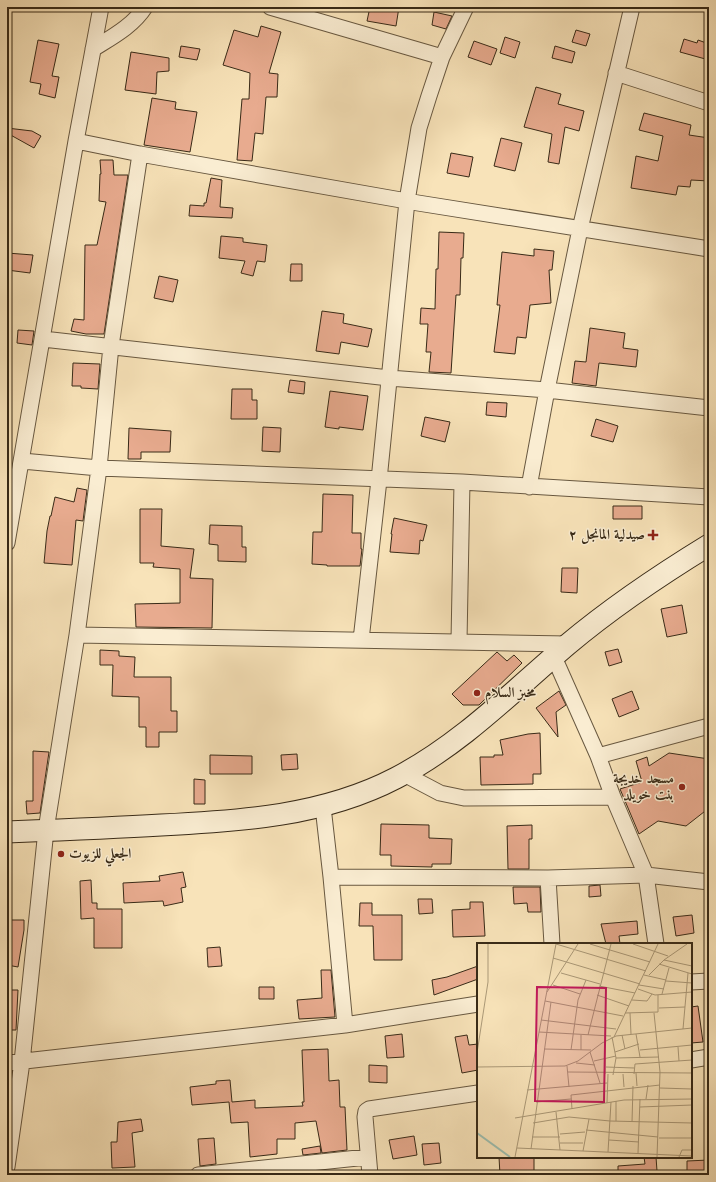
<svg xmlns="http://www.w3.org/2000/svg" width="716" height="1182" viewBox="0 0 716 1182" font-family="'Old Standard TT',Amiri,serif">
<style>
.building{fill:#e8ab8f;stroke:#382a17}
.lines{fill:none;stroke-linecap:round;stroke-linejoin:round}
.street-casing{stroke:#685840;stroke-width:17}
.secondary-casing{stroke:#382a17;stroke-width:23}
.street{stroke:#faedd2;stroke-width:15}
.secondary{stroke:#faedd2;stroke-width:21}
.poi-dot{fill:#8f2418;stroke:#faedd2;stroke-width:1.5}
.labels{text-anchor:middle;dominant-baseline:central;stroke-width:3;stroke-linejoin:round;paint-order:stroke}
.poi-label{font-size:14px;font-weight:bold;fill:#382a17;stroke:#faedd2;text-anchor:end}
.inset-river{fill:none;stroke:#9dbeb0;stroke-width:2}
.inset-road{fill:none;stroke:#ab9978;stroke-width:1}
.view{fill:#c2185b;fill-opacity:0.15;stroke:#c2185b;stroke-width:2}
.inset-edge{fill:none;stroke:#382a17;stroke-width:2}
</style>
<rect width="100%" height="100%" fill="#f8e3b9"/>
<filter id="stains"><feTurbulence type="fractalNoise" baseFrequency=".005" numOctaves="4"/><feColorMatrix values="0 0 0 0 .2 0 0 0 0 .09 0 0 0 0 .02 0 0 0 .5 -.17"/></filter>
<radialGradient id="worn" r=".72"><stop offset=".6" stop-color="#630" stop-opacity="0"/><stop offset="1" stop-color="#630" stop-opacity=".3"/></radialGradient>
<path class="building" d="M370,7H399L396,26L367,21Z
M434,12L452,16L446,29L432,25Z
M261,26L281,32L269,73L278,74L277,97H266L263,134L255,133L252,161L237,160L242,99H249L250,73L223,65L234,30L258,37Z
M576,30L590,34L586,46L572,42Z
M505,37L520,42L515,58L500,53Z
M684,39L697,43L698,40L709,44V60L680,52Z
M38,40L59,44L52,76L59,77L55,98L39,94L41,84L30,82Z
M474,41L497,49L491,65L468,57Z
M181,46L200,49L197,60L179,57Z
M555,46L575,52L572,63L552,58Z
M131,52L169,58V71L157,72L156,94L125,90Z
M536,87L561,94L558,104L584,111L579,131L565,127L559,164L548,162L552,134L524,127Z
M152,98L176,102L175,109L197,112L190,152L144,145Z
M644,113L691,125L689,135L709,138V181L691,180L690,187L678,186L676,195L631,188L636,156L658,161L663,136L639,130Z
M7,128L32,131L41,136L34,148L7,133Z
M501,138L522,143L515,171L494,166Z
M451,153L473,157L469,177L447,173Z
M100,160H113L114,175H128L104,334H86L71,331L74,319L84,320L85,245H97L106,202L99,201L100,174H101Z
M211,178L222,180L220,207L233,208L232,218L189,216L190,205L204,206V203H206Z
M439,232L464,233L463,258H461L460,295H456L451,373L429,372L431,352H426L428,324H420L421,308L435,309L436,269H438Z
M221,236L243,238V242L267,245L265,262L257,261L253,276L241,273L245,261L219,258Z
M534,249L554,251L552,270H549L551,303L530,305L526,338L517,337L515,354L494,352L500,305H497L502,252L534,256Z
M7,253L33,255L30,273L7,270Z
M291,264H302V281H290Z
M159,276L178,280L173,302L154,298Z
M322,311L344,314L343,323L372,329L368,347L341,342L339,354L316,351Z
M590,328L625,333L623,348L638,350L636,367L599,363L596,386L572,383L575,361L586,362Z
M18,330L34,331L32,345L17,343Z
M73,363L100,364L98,389L81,388V386H72Z
M290,380L305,382L304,394L288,392Z
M232,389H252V400H257V419H231Z
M330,391L368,396L363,430L339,427V429L325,427Z
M487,402L507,403L506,417L486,415Z
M425,417L450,422L445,442L421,436Z
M596,419L618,426L613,442L591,436Z
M263,427L281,428L280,452L262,451Z
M129,428L171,431L170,452H141V459H128Z
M77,488L87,490L83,521L76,520L72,565L44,563L47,531L50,516H51L55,497L74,502Z
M323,494L353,495L352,533H361V549H362L360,566H327V565L312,564L313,532H322Z
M613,506H642V519H613Z
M140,509H162L161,546L194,549L190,578L213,579L212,628L136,627L135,604L180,603V569L153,567L154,563H140Z
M394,518L427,525L423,541L420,540L419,554L390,552L392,534H391Z
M210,525L242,526V547H246V562L218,561V545L209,544Z
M562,568H578L577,593L561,592Z
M682,605L687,633L667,637L661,609Z
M618,649L622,662L609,666L605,652Z
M100,650L119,651V656L135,657L134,677H171V711H177V732H159V747H146V727H139V697L112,696L113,665H100Z
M497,652L507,661L514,655L522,663L479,705H463L452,694Z
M559,691L566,705L556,712L558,737L536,708Z
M632,691L639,709L619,717L612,699Z
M540,733L541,774H533V784L481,785L480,757H494V755H503L500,740L528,734Z
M33,751L49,752L40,813L27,814L26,801H33Z
M669,753L709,759V808L686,826L658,821L639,834L620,789L642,782L636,761L647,757L649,766Z
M297,754L298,769L282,770L281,755Z
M210,755L252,756V774H210Z
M194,779L205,780V804H194Z
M381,824L429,825V838L452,839L451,864H432V867L391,866V855H380Z
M532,825V839H529V869H508L507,826Z
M183,872L186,887L181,888L183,902L164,906L163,901L124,903L123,883L160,881L159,876Z
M91,880L92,903H97V909H122V948H94V918L81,919L80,881Z
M600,885L601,896L589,897V886Z
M513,887H540L541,912H528L527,903L514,904Z
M418,899H432L433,913L419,914Z
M470,902H483L485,936L453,937L452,910L470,909Z
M360,903H372V915H402V960H374L373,926H359Z
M692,915L694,933L676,936L673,917Z
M9,920H24V930L18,967L7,965V943H8Z
M637,921L638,934L619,936L620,944H606L601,924Z
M220,947L222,966L208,967L207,948Z
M478,966V979L434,995L432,980L447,977Z
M321,970H331L335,1017L299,1019L297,1000L322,998Z
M259,987H274V999H259Z
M7,990H18L16,1030H7Z
M698,1006L703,1042L691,1043V1007Z
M402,1034L404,1057L387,1058L385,1036Z
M467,1035L469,1045L478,1044V1070L462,1073L455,1037Z
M328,1049L329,1081L339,1080L340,1107H345L347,1150L322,1153L316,1121L295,1123V1139H277V1154L250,1157L248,1122L231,1123L229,1102L192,1105L190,1087L216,1084V1081L230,1080L232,1102L255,1100V1108L303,1106L302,1102H304L302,1050Z
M369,1065L387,1066V1083L369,1082Z
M141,1119L143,1131L132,1133L135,1167L112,1168L111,1142H117L118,1122Z
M414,1136L417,1155L393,1159L389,1140Z
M214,1138L216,1164L200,1166L198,1139Z
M439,1143L441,1163L424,1165L422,1144Z
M320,1146L321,1153L303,1155L302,1149Z
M499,1157H534V1175H500Z
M644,1157H656L657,1171H655V1175H618V1166L645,1164Z
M709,1160V1175H687V1161Z"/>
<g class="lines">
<g class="street-casing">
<path id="street" d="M270,7L442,57
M93,49C112,37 133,26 145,7
M616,73L709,103
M76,141L140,154L418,203L709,249
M43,339L389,378L547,390L709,408
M22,461L99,468L462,482L709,497
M529,487L547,390L580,229L632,7
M7,543L76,141L101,7
M77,635L568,644
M361,640L379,480L407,201L419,128L429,96L442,57L466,7
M459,641L462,482
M554,657L598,756L613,797L646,875L656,944
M598,756L709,726
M404,774L440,793L464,798L613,797
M323,807L331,877L345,1025
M331,877L548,878L646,875L709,882
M548,878L552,944
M691,982L709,981
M691,1060L709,1057
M7,1063L345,1025L478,1004
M7,1167L22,1062L46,830L77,635L99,468L111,346L140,154
M198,1175L367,1157
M370,1175L365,1117L366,1111L369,1109L478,1093"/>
</g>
<g class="secondary-casing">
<path id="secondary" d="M7,832C58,830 110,828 161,825C241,821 323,816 396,778C460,745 512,692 567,645C611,608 660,575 709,545"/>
</g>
<use href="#street" class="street"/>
<use href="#secondary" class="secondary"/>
</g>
<g class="poi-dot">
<path d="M651 529h4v4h4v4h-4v4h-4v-4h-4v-4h4z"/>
<circle cx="477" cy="693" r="4"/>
<circle cx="682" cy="787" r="4"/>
<circle cx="61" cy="854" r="4"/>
</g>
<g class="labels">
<g class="poi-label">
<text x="645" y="535">صيدلية المانجل ٢</text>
<text x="485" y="693" text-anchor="start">مخبز السلام</text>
<text x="674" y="779">مسجد خديجة<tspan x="674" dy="16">بنت خويلد</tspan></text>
<text x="69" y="854" text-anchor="start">الجعلي للزيوت</text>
</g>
</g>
<g transform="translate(477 943)">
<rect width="215" height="215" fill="#f8e3b9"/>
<path class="inset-river" d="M0,190L33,214"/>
<path class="inset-road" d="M79,1L169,28M113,1L173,19M156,1L191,13M76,15L163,41M187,17L215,23M182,21L215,31M84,30L123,41M167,32L189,37M172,32L187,17L210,1M189,38L215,40M76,42L103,51M162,42L187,46M122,43L158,50M161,46L178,52L215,49M70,49L101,1M185,51L192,25M120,52L152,63M155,57L170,58L175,51M68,58L146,73M182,65L208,64M148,70L181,69V52M153,70L154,91M177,70L183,129L180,214M64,77L139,86M206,86L211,30M62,89L134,93M159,91L163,114M111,92L134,1M145,92L148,106M135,94L139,115L136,132M137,94L181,1M201,104L202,118M67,106L114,107M94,107L101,57L109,37M104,107V92M163,107L215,102M113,109L123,140M138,109L162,101M0,110L11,39V1M128,115V131M139,115L182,114M117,118L139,113M99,120L118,122M90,123L92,144M0,124L88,123L101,118L125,100L139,93L215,85M129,124L157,125M91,129L215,130M159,130L160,143M146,131L147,144M157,131L158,121L215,117M183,145L215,146M50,147L130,140M169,156L171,142M139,158V178M59,159L94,156M130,160L131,131M163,164L215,162M95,166L94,152L183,142M79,169L83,207M38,175L147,157L215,156M155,179L156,143M56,180L92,174L133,178L215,180M109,187L181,194M83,191L108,189M55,194H83M182,195H215M132,197L162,199M83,200H106M40,205L215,213M54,206L74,59M106,208L112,176M131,209L134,159M161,210L163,156M38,214L79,1M202,214L205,207H215"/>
<path class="view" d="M60,44L129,45L127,159L58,158Z"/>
<rect width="215" height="215" class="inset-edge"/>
</g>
<rect width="716" height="1182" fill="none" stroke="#f8e3b9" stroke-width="24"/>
<rect x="8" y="8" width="700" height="1166" fill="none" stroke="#382a17" stroke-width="2"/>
<rect x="12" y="12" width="692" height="1158" fill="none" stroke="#382a17"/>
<rect width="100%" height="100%" filter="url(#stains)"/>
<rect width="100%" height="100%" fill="url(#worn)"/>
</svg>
